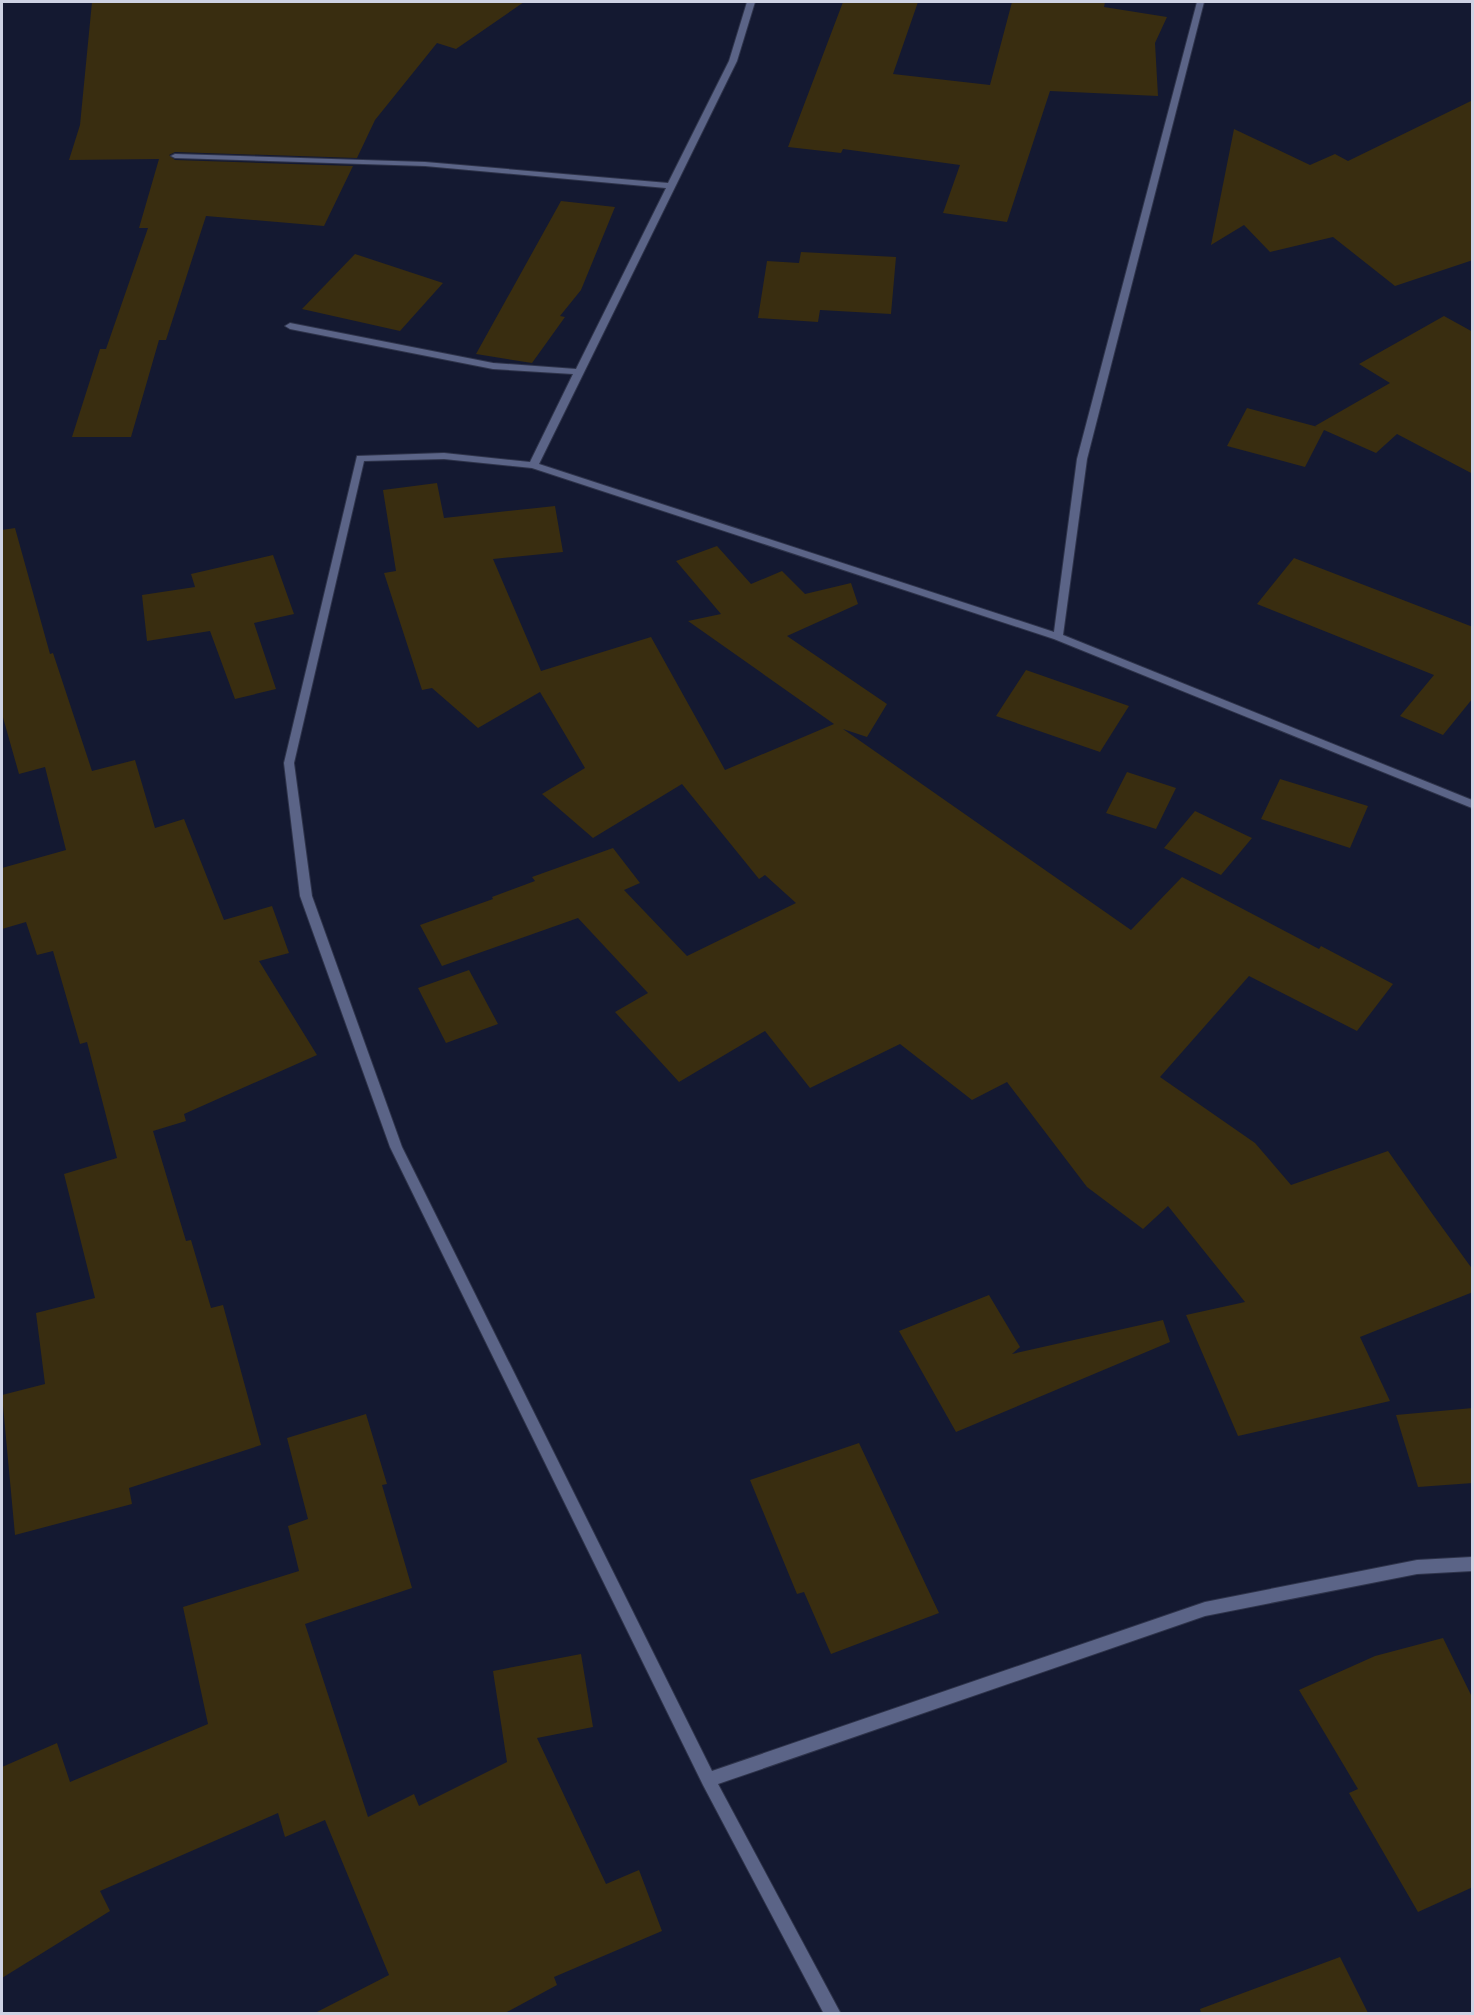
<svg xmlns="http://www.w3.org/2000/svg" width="1474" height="2015" viewBox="0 0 1474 2015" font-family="'Noto Sans',sans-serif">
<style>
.building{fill:#392d10}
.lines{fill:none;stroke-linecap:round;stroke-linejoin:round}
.street-casing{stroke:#2e334a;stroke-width:2}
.street{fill:#5b6487;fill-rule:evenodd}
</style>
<rect width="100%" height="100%" fill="#141931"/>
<path class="building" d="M92,2H524L456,49L437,43L375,120L357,158L175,152L169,155L175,160L353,166L324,226L206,216L166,340H159L131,437H72L100,349H106L148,228H139L159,159L69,160L80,125Z
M843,2H918L893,74L990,85L1012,2H1105L1104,7L1167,17L1155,43L1158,96L1050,91L1007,222L943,213L960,165L843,149L841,153L788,147Z
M1473,100V260L1395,286L1333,237L1270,252L1244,225L1211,245L1234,129L1310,165L1335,154L1348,161Z
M561,201L615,207L581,290L560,316L565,317L532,363L476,354Z
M801,252L896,257L891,314L820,310L818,322L758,318L767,261L799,263Z
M355,254L443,283L400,331L302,309Z
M1444,316L1473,332V474L1397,434L1376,453L1324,430L1305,467L1227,446L1247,408L1318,427L1315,426L1390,383L1359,364Z
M437,483L444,518L555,506L563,552L493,559L541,671L651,637L725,770L834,724L688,621L721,614L676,561L717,546L751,584L782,571L805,594L851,583L858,604L787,636L887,704L867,737L843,729L1131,930L1182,877L1319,949L1321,946L1393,984L1357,1031L1249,976L1160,1077L1255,1143L1291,1185L1388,1151L1431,1212L1473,1270V1292L1360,1337L1390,1401L1238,1436L1186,1315L1245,1302L1168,1206L1143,1229L1087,1187L1007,1082L972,1100L900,1044L810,1088L765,1031L679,1082L615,1012L648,993L578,918L442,966L420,925L493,899L492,897L535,881L532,877L613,848L640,883L624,890L687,956L796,903L765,875L759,879L682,784L593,838L542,794L585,768L540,692L478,728L432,688L422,690L384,573L396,571L383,490Z
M15,528L50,654L53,653L92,771L135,760L155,828L184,819L224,920L272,906L289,953L259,961L317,1055L184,1114L186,1121L153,1131L186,1241L191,1240L211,1308L223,1305L261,1445L129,1488L132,1504L15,1535L2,1395L45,1384L36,1313L95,1298L64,1174L117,1158L87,1042L80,1044L53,951L37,955L26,922L2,929V868L66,850L45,767L19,774L2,714V530Z
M273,555L294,614L254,623L276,689L235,699L210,631L147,641L142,595L195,587L191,574Z
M1294,558L1473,627V698L1443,735L1400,716L1434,675L1257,604Z
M1026,670L1129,706L1100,752L996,716Z
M1127,772L1176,788L1156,829L1106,813Z
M1280,779L1368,806L1350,848L1261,819Z
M1195,811L1252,838L1221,875L1164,848Z
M469,970L498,1024L446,1043L418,988Z
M989,1295L1020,1347L1012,1354L1163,1320L1170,1342L956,1432L899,1331Z
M1473,1408V1483L1418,1487L1396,1415Z
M366,1414L387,1484L382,1485L412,1588L305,1624L368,1817L414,1794L419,1806L507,1762L493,1671L581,1654L593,1727L537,1738L606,1884L639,1870L662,1931L554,1977L557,1985L505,2013H315L389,1975L325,1820L285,1837L278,1813L100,1891L110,1911L2,1978V1767L57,1743L70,1782L208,1724L183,1607L299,1571L288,1526L308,1519L287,1438Z
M859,1443L939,1613L831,1654L804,1592L797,1594L750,1480Z
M1443,1638L1473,1699V1887L1418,1912L1349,1793L1358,1789L1299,1690L1375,1656Z
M1340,1957L1368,2013H1201L1200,2009Z"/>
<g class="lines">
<g class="street-casing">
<path id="street" d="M747,2H755L737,61L539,464L1054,632L1077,459L1197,2H1204L1087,459L1063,635L1472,800V808L1054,639L532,468L444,459L364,461L294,763L312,896L402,1147L712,1771L1205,1602L1417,1560L1472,1557V1571L1417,1574L1205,1616L718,1784L841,2014H824L703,1785L390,1147L300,896L284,763L357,456L444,453L530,462L573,374L493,369L290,329L285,326L290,323L493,363L576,369L666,188L425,166L175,158L171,156L175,154L425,162L668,183L729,61Z"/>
</g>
<use href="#street" class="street"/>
</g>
<rect width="1474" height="2015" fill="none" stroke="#ced2e3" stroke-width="6"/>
</svg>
